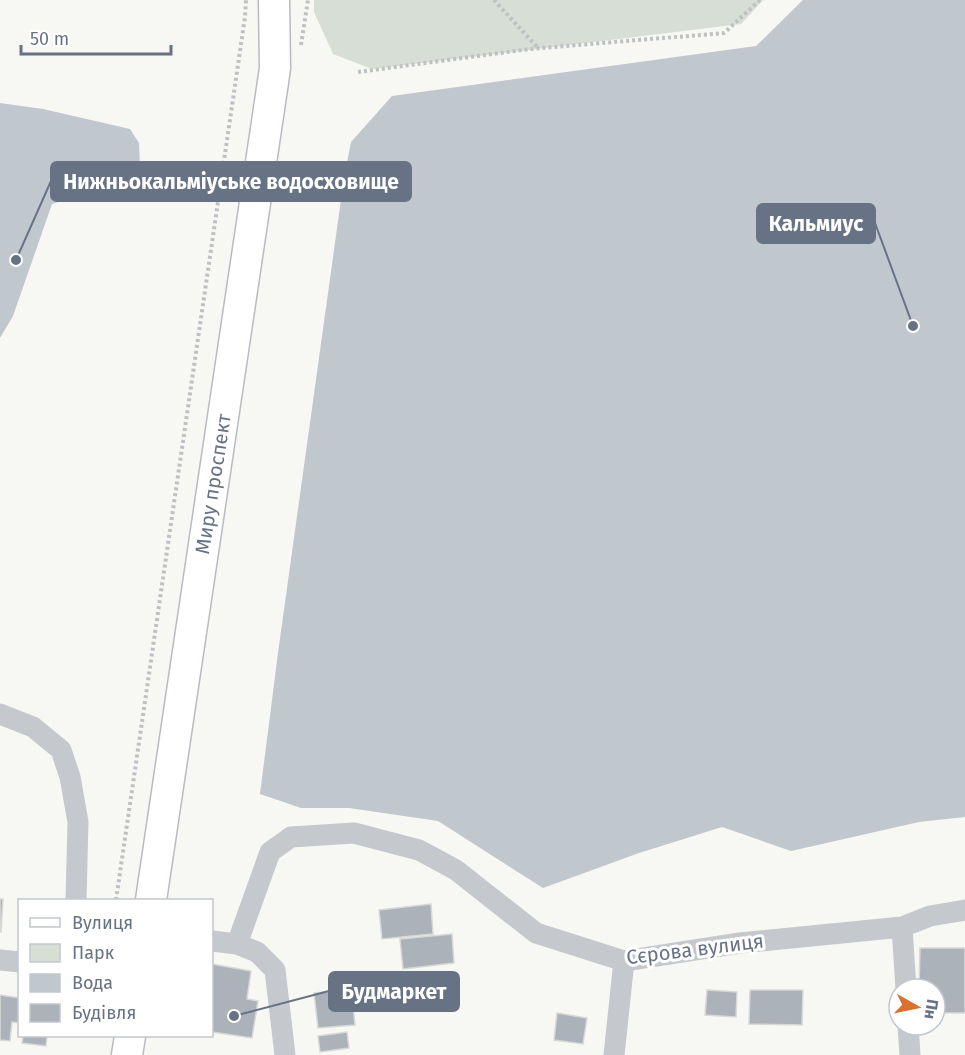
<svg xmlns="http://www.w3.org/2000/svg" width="965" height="1055" viewBox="0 0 965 1055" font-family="'Fira Sans',sans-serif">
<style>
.green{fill:#d7ded5}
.water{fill:#c0c7cd}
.building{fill:#abb2b9;stroke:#d8d9d7;stroke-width:1.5}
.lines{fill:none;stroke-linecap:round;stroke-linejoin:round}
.secondary-casing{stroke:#b8bbc0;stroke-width:33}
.path{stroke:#bfc0c3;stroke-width:4;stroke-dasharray:3 3;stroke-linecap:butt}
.street{stroke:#c5c8cc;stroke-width:21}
.secondary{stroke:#fff;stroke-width:30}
.labels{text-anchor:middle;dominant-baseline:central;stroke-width:6;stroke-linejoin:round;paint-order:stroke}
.street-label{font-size:20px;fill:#677384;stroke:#fff}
.leader{fill:none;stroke:#677384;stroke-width:2}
.callout-dot{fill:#677384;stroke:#fff;stroke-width:2}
.callout{fill:#677384;stroke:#677384;stroke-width:2}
.callout-label{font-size:21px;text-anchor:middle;font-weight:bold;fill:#fff}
</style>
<rect width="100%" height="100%" fill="#f7f7f4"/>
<path class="green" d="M314,0H763L741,24L372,69L333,54L314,12Z"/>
<path class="water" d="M803,0H965V817L919,822L791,851L722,827L639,853L543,888L438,821L349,808H301L260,794L278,653L344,178L351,142L392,96L756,46Z
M0,103L43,109L130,129L139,143L140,168L132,179L52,204L13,316L0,338Z"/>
<path class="building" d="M0,899H3L1,932H0Z
M431,904L433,934L382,939L379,910Z
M452,934L454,963L403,969L400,939Z
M920,948H965V1013H935V989H919Z
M212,964L251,971L247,999L258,1001L252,1038L212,1032Z
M707,990L737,992L736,1017L705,1015Z
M750,990H803L802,1025L749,1024Z
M338,991L339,1008L353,1006L355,1025L318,1028L314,993Z
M0,995L20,998V1023L12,1022L10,1041L0,1040Z
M557,1013L587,1018L583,1044L554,1040Z
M347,1032L349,1048L320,1052L318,1036Z
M23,1036H47L46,1046L22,1043Z"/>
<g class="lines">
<g class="secondary-casing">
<path id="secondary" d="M151,900L273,82L275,68L274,0
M127,1055L130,1036"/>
</g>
<path class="path" d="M494,0L538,48
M301,45L308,0
M358,72L530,49L724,33L760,0
M116,900L245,17L246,0"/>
<path class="street" d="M0,714L33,727L61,750L70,777L78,822L76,900
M902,927L906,989
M212,941L237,944L257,952L275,970L285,1055
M237,944L270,852L291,837L354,833L419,850L456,870L536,933L624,961L740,943L902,927L930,916L965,910
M0,960L20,962
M908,1025L910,1055
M614,1055L624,961"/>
<use href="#secondary" class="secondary"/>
</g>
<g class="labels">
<g class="street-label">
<text transform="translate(213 484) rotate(-81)">Миру проспект</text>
<text transform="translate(695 949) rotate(-7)">Сєрова вулиця</text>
</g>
</g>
<path class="leader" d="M16 260L51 181M913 326L875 223M234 1016L329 991"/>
<g class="callout-dot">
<circle cx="16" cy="260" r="6"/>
<circle cx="913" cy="326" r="6"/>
<circle cx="234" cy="1016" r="6"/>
</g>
<g class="callout">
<rect x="51" y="162" width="360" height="39" rx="6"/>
<rect x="757" y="204" width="118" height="39" rx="6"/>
<rect x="329" y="972" width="130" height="39" rx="6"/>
</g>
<g class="callout-label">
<text x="231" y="189">Нижньокальміуське водосховище</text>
<text x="816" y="231">Кальмиус</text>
<text x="394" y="999">Будмаркет</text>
</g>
<rect x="18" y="899" width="195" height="138" fill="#ffffff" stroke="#c2c7ce" stroke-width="1.5"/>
<rect x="30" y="918" width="30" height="9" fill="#ffffff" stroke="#c2c7ce" stroke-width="1.5"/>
<text x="72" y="929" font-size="18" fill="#677384">Вулиця</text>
<rect x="30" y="944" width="30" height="18" fill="#d7ded5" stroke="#c2c7ce" stroke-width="1.5"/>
<text x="72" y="959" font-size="18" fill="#677384">Парк</text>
<rect x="30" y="974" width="30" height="18" fill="#c0c7cd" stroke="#c2c7ce" stroke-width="1.5"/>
<text x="72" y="989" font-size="18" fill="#677384">Вода</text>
<rect x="30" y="1004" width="30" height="18" fill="#abb2b9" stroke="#c2c7ce" stroke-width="1.5"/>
<text x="72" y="1019" font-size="18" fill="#677384">Будівля</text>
<g transform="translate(917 1007) rotate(99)"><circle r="28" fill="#ffffff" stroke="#c2c7ce" stroke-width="1.5"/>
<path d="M0-4.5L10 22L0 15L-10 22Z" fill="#dc7030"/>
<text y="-9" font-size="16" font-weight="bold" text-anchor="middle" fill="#677384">Пн</text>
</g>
<path d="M21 45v9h150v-9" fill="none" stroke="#677384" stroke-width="3"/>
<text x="30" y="45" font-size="18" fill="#677384" stroke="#ffffff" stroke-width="4.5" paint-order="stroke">50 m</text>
</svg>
